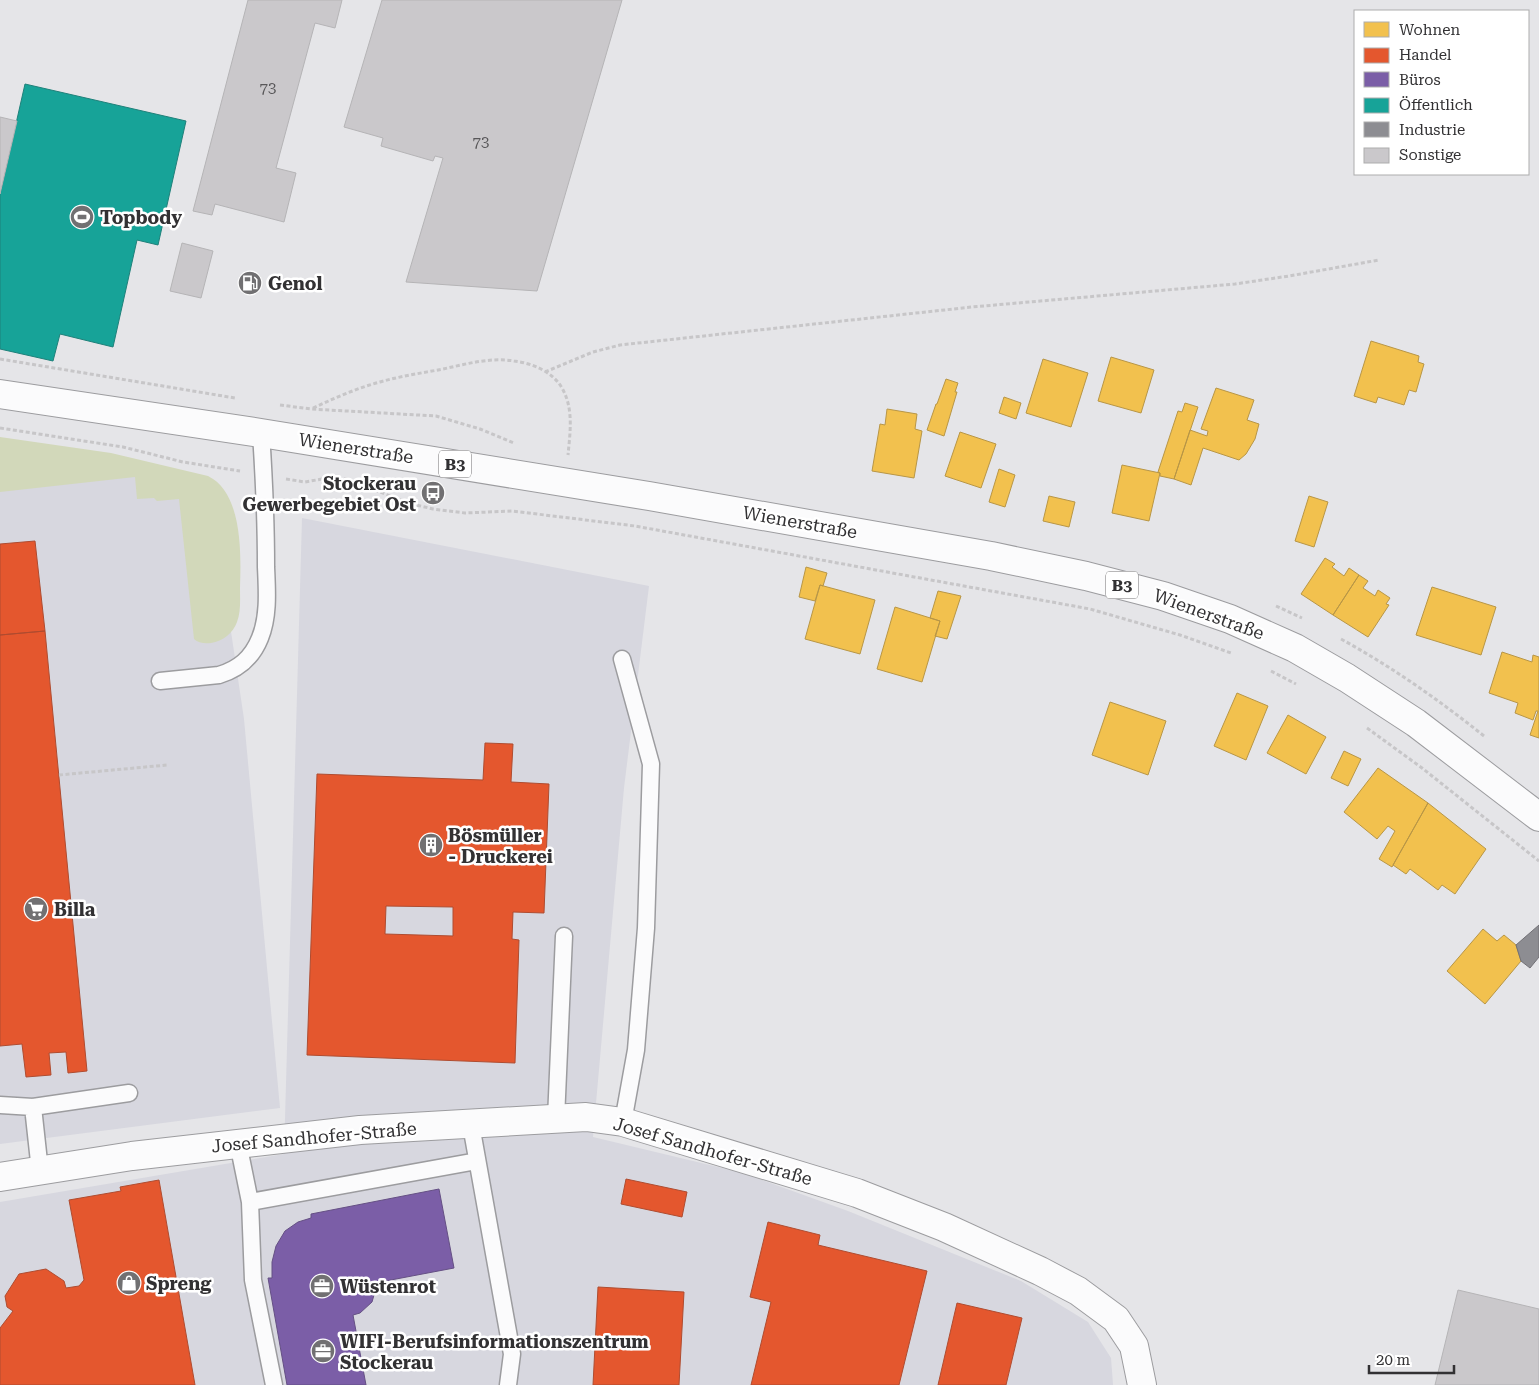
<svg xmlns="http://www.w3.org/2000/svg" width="1539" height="1385" viewBox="0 0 1539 1385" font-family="'Roboto Serif',serif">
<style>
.built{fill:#d7d7df}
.green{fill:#d2d8ba}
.homes{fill:#f2c14e;stroke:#b89646}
.shops{fill:#e4572e;stroke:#af4c30;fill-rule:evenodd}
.offices{fill:#7b5ea7;stroke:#655084}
.public{fill:#17a398;stroke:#1f817a}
.industry{fill:#8d8d92;stroke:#727176}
.building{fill:#cac8cb;stroke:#b5b4b6}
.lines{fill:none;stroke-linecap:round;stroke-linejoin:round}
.lane-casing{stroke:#9c9c9f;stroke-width:19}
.street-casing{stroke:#9c9c9f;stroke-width:30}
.primary-casing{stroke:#9c9c9f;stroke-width:30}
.path{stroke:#c7c6c8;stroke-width:3;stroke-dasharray:4 2.5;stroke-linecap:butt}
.lane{stroke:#fbfbfc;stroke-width:16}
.street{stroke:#fbfbfc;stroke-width:28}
.primary{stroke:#fbfbfc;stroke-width:28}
.labels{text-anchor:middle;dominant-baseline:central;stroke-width:5;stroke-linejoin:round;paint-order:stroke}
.number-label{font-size:15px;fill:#585759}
.shield{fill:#fff;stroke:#706f70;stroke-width:1}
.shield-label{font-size:16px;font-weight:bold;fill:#323133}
.poi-label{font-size:18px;font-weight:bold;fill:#323133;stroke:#fff;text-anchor:start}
.street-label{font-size:18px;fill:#323133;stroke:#fff}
</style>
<rect width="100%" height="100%" fill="#e5e5e8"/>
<path class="built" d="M0,448L139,469L211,497L244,719L280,1108L0,1144Z
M302,518L649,586L624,788L593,1137L743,1173L848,1211L1021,1281L1088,1322L1111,1358L1113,1385H0V1202L284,1154Z"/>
<path class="green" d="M0,437L111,453L208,476C243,493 241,555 240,588C240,599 241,612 237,622C233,633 223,641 211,643C205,644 198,643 194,639L179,499L157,501L154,498L137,499L135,477L0,492Z"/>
<path class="homes" d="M1371,341L1419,356L1418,362L1424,364L1416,392L1409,390L1404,405L1378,397L1376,403L1354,396Z
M1111,357L1154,370L1141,413L1098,401Z
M1043,359L1088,373L1071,427L1026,413Z
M946,379L958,383L955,392H957L944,436L927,430L936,404H937Z
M1216,388L1254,400L1247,420L1259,424L1255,439L1246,454L1239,460L1203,448L1191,485L1174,479L1190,430L1207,436L1208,431L1201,429Z
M1004,397L1021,403L1016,419L999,413Z
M1185,403L1198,407L1174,479L1160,476V473L1158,472L1178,411L1182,412Z
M887,409L917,414L915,429L922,431L914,478L872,471L880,424L885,425Z
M960,432L996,444L981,488L945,476Z
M1122,465L1160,473L1149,521L1112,513Z
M999,469L1015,475L1005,507L989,502Z
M1049,496L1075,502L1069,527L1043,521Z
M1309,496L1328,502L1314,547L1295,541Z
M1325,558L1335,564L1332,567L1344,576L1349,568L1359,575L1333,615L1301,594Z
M806,567L827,573L823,586L820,585L815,601L799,597Z
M1359,575L1368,581L1363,588L1375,596L1378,590L1390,598L1386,604L1389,605L1368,637L1333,615Z
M820,585L875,600L860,654L805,639Z
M1432,587L1496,607L1481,655L1416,635Z
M938,591L961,596L947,639L935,636L940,621L930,618Z
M895,607L940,621L922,682L877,669Z
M1502,652L1532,662L1533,655L1539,657V738L1530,735L1538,711H1536L1533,720L1515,713L1518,703L1489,693Z
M1237,693L1268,706L1246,760L1214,746Z
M1110,702L1166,721L1148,775L1092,755Z
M1288,715L1326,737L1306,774L1267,753Z
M1344,751L1361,759L1348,786L1331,778Z
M1378,768L1428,803L1392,867L1379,859L1395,831L1388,826L1377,839L1344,812Z
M1428,803L1486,849L1455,894L1442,885L1438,890L1410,869L1406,874L1393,865Z
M1483,929L1497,941L1504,935L1516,945L1521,961L1485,1004L1447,971Z"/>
<path class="shops" d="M35,541L45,631L0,635V544Z
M45,631L87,1071L68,1073L66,1052L49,1053L51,1075L26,1077L22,1044L0,1046V635Z
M485,743L513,744L511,782L549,784L544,913L513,912L512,939L519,940L515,1063L307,1055L317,774L483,780ZM386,906L453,907V936L385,934Z
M626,1179L687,1192L682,1217L621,1204Z
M159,1180L195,1385H0V1328L13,1311L7,1307L5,1296L19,1274L46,1269L64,1281L66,1288L79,1286L84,1280L69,1200L121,1191L120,1187Z
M768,1222L820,1235L818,1245L927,1271L899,1385H751L771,1302L750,1297Z
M598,1287L684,1292L679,1385H593Z
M957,1303L1022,1318L1006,1385H938Z"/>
<path class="offices" d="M439,1189L454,1268L375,1283L374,1295L372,1302L360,1313L353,1315L366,1385H287L268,1278H272V1262L276,1246L285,1231L298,1222L311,1218V1214Z"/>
<path class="public" d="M25,84L186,121L158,245L137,240L113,347L60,334L53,361L0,349V194Z"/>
<path class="industry" d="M1539,925V957L1530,968L1521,961L1516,945Z"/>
<path class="building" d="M248,0H342L335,28L315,23L276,168L296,173L284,222L215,204L212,215L193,211Z
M382,0H622L537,291L406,282L443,158L435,156L433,161L381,146L383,138L344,127Z
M0,117L17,121L0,194Z
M182,243L213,251L201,298L170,291Z
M1458,1290L1539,1309V1385H1435Z"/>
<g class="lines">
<g class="lane-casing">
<path id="lane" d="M622,659L651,764L646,928L636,1050L623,1122
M160,681L219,675C239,669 252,658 260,638C269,616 267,590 266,567C266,522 264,478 261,433
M0,1105L33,1107L129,1093
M33,1107L40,1171
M556,1119L564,936
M471,1125L512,1354L508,1385
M238,1143L250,1202L253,1280L274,1385
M250,1202L477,1161"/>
</g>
<g class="street-casing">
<path id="street" d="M0,1177L132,1156L360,1130L586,1117L623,1122L857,1193L944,1227L1040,1271L1078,1291L1116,1319L1134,1346L1142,1385"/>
</g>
<g class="primary-casing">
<path id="primary" d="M0,394L261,433L649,496L991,556L1086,576L1163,596L1230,619L1295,648L1347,678L1416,723L1539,817"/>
</g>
<path class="path" d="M0,359L235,398
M545,372L593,352L620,345L972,307L1235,284L1289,276L1379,260
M280,405L311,409L436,416L480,429L514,443
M313,408C335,398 357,388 380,382C401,376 422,373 443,369C466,364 491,357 514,361C532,363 553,372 562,388C574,409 570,433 568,455
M0,428L123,447L183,462L240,471
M286,479L305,482L322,479H347L408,503L433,509L465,513L512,511L635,526L1090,609L1180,635L1231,653
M1276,606L1302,618
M1341,639C1392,667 1439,700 1484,736
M1271,671L1296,684
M1367,728L1422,768L1539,861
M59,775L167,765"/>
<use href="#lane" class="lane"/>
<use href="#street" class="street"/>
<use href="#primary" class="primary"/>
</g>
<defs>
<g id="stadium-disc" transform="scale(1.25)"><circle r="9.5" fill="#717072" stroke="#fff"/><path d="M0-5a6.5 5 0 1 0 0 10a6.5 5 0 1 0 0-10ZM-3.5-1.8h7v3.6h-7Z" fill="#fff"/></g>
<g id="fuel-disc" transform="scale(1.25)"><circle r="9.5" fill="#717072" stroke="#fff"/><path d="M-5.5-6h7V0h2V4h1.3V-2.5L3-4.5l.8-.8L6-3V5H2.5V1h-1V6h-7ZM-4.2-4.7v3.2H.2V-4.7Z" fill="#fff"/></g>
<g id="bus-disc" transform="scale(1.25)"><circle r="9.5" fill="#717072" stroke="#fff"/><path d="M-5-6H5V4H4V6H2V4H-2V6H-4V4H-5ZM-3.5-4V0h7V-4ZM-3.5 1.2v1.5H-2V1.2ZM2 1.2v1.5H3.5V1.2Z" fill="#fff"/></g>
<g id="building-disc" transform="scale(1.25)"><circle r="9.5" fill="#717072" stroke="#fff"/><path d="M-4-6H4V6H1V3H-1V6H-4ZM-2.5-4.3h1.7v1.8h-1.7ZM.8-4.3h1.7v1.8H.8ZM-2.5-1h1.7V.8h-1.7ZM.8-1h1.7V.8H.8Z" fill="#fff"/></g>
<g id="supermarket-disc" transform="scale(1.25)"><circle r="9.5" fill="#717072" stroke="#fff"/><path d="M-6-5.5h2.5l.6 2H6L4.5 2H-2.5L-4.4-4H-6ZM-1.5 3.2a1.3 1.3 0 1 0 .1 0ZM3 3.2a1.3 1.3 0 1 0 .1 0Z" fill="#fff"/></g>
<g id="shop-disc" transform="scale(1.25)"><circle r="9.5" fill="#717072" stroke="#fff"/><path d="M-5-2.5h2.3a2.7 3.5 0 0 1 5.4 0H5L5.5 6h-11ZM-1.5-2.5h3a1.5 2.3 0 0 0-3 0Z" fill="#fff"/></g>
<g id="office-disc" transform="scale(1.25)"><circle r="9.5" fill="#717072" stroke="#fff"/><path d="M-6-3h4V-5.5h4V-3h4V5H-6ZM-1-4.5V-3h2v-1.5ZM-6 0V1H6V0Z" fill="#fff"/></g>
</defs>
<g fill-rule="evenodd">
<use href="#stadium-disc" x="82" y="217"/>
<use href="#fuel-disc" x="250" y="283"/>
<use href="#bus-disc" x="433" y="493"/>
<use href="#building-disc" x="431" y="845"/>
<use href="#supermarket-disc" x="36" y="909"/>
<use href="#shop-disc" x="129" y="1283"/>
<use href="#office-disc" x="322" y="1286"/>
<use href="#office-disc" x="323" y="1351"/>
</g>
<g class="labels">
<g class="number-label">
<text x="268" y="88">73</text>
<text x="481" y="142">73</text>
</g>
<g class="shield">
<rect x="439" y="450.5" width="32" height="27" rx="4"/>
<rect x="1106" y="571.5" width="32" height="27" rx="4"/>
</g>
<g class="shield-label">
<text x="455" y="464">B3</text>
<text x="1122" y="585">B3</text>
</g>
<g class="poi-label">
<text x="100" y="217">Topbody</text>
<text x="268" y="283">Genol</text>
<text x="416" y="483" text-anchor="end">Stockerau<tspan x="416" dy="21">Gewerbegebiet Ost</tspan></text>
<text x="448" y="835">Bösmüller<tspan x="448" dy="21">- Druckerei</tspan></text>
<text x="54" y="909">Billa</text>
<text x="146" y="1283">Spreng</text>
<text x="340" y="1286">Wüstenrot</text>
<text x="340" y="1341">WIFI-Berufsinformationszentrum<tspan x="340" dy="21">Stockerau</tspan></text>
</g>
<g class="street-label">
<text transform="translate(356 448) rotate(9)">Wienerstraße</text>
<text transform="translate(800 522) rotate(10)">Wienerstraße</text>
<text transform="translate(1209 614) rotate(20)">Wienerstraße</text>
<text transform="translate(314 1137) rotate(-5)">Josef Sandhofer-Straße</text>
<text transform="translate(713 1151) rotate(16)">Josef Sandhofer-Straße</text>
</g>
</g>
<rect x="1354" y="10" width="175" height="165" fill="#ffffff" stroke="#adadad"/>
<rect x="1364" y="22" width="25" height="15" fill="#f2c14e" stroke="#adadad"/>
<text x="1399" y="35" font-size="15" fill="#323133">Wohnen</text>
<rect x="1364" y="48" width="25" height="15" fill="#e4572e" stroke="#adadad"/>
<text x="1399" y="60" font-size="15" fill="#323133">Handel</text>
<rect x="1364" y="72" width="25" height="15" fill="#7b5ea7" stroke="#adadad"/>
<text x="1399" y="85" font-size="15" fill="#323133">Büros</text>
<rect x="1364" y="98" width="25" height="15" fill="#17a398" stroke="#adadad"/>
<text x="1399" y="110" font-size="15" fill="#323133">Öffentlich</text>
<rect x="1364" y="122" width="25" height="15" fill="#8d8d92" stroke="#adadad"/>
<text x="1399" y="135" font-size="15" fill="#323133">Industrie</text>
<rect x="1364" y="148" width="25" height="15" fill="#cac8cb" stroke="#adadad"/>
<text x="1399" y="160" font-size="15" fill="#323133">Sonstige</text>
<path d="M1369 1365v8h85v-8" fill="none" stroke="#323133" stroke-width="2.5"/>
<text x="1376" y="1365" font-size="15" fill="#323133" stroke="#ffffff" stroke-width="4" paint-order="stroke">20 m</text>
</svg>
